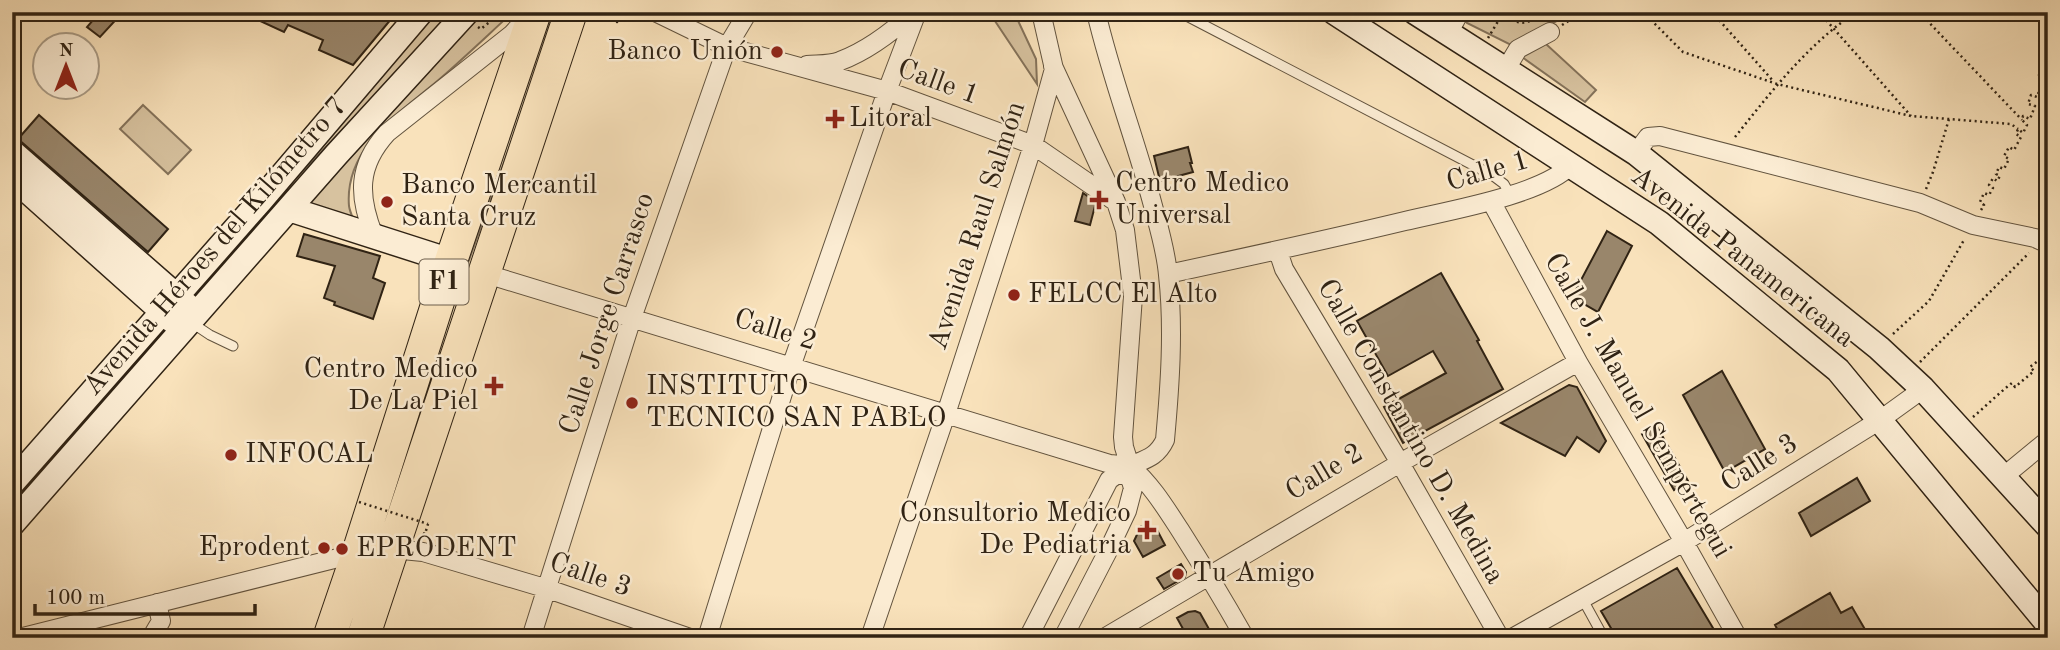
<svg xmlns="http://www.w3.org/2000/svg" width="2060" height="650" viewBox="0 0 2060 650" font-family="'Old Standard TT',serif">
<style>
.green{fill:#d7c29f;stroke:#84725a;stroke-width:2}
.building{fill:#99866b;stroke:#302314;stroke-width:2}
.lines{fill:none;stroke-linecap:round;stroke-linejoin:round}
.lane-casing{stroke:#62533e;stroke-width:11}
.street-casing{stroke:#62533e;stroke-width:20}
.secondary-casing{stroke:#302314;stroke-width:27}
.highway-casing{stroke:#302314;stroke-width:34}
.path{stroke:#302314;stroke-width:2.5;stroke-dasharray:2 3.5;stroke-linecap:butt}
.lane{stroke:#fbecd3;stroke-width:9}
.street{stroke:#fbecd3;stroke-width:18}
.secondary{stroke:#fbecd3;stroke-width:24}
.highway{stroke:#f9e2bb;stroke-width:32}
.path-bridge{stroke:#302314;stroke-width:2.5;stroke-dasharray:2 3.5;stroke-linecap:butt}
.poi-dot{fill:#8f2418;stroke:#fbecd3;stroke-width:2.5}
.labels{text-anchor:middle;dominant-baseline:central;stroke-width:5;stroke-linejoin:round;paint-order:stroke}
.shield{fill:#fbecd3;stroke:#6d5f4d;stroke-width:2}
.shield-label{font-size:26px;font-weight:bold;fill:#302314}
.poi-label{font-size:28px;fill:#302314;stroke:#fbecd3;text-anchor:start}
.street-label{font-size:28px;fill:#302314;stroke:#fbecd3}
</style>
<rect width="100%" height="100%" fill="#f9e2bb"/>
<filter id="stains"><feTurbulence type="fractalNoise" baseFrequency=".00286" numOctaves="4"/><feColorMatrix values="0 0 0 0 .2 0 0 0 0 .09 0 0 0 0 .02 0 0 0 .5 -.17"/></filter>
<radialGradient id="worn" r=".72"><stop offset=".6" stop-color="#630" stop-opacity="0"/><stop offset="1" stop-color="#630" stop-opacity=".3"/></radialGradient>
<path class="green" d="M436,12H455L279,196Z
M475,12H513C489,34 466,56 442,77C403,111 344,145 349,206C350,213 354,220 356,226L303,208Z
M547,12H558L436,352Z
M989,12H1014L1036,59L1037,84Z
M1467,12H1569L1570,14L1511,45L1467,23L1465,20Z
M1546,42L1547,45L1596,90L1585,102L1522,57V52Z
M143,105L191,150L168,174L120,129Z"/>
<path class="building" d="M100,12H123L100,37L87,27Z
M241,12H397L353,65L319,50L323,40L288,25L284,32Z
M39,115L168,229L148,252L18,139Z
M1188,147L1192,163H1190L1193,172L1160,181L1154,156Z
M1083,193L1096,202L1090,225L1075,221Z
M1607,231L1632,246L1598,312L1572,297Z
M304,234L380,256L373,278L385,283L373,319L334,305L335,302L324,298L335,266L297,256Z
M1441,273L1479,340L1477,341L1503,389L1403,443L1384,407L1446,373L1433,351L1388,376L1357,321Z
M1722,371L1765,449L1725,472L1683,395Z
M1569,385L1577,387L1606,441L1599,452L1577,437L1565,456L1501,423Z
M1656,425L1688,481L1674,490L1642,434Z
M1857,478L1870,501L1811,536L1799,513Z
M1141,526L1156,528L1165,545L1143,557L1134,541Z
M1181,564L1186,572L1185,577L1164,589L1157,578Z
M1677,568L1719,638H1624L1615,635L1601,611Z
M1830,593L1841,613L1852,607L1870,638H1782L1775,625Z
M1195,611L1200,613L1214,638H1188L1177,618L1188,612Z"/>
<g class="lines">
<g class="lane-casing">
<path id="lane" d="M1179,12L1492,175L1504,184L1510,195
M192,323L210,335L233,346
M1582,598L1604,638"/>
</g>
<g class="street-casing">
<path id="street" d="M655,12L727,47L887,91L1033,145L1116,202
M1096,12C1111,77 1135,138 1152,202C1158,225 1166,250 1168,275C1174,329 1170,385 1165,440C1157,457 1146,459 1130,466
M1449,32L1460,12
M807,65C817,64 830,65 840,61C867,51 892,32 914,12
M1053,66L1116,202L1125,230L1133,296L1123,437L1124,447L1130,466L1126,474
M1506,69L1518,49L1550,32
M1636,153L1648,137L1660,136L1920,203L1973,225L2035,238L2048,244
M1491,201L1578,362L1684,542L1738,638
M374,236C358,196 357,166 387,133L512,34L525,20
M1278,251L1284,269L1400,463L1500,638
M483,273L1110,464L1130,466
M1168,274C1247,257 1326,240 1405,221C1447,211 1542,195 1571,165
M1130,466C1151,484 1165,507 1180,530C1203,566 1224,601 1245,638
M2003,477L2048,440
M19,638L358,553L392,549L423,552L548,589L690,638
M151,638L161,621L157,603
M531,638L632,318L727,47L748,12
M707,638L791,367L887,91L917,12
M870,638L946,414L1033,145L1054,69L1041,12
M1028,638L1109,480L1116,475L1126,474
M1063,638L1109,549L1127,511L1133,488L1131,481L1126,474
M1104,638L1400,463L1578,362
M1512,638L1684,542L1880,420L1923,389"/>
</g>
<g class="secondary-casing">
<path id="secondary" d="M1334,12L1659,223L1838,370L2048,624
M1415,12L1636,153L1879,348L1923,389L2048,526
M12,152L189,307
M12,177L173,321
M289,209L451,261
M12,483L261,200L421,12
M12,524L336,155L467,12"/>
</g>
<g class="highway-casing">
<path id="highway" d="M329,638L358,553L451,261L535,12
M363,638L571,12"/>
</g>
<path class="path" d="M603,12L617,22L622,12
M1643,12L1683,52L1777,84L1911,116L2011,124L2018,129
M1712,12L1774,82
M1819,12L1911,116
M1919,12L2022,120
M1503,13C1519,27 1527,25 1543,12
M1562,25L1583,12
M478,27L481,29L497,16L502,22
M1488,38L1503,13
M2048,56V59
M1735,137C1771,92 1807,45 1856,12
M1926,189L1933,172L1949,119
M1981,210L1984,205L1980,202L1984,193L1989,195L1993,188L1989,185L1993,178L1997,181L2000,176L1996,174L1999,167L2004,169L2009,159L2004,156L2009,147L2014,150L2021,137L2016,134L2018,129L2023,133L2027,125L2022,120L2023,116L2030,119L2035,106L2028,104L2031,95L2037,97L2043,80L2038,77L2043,67L2048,69
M1893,334L1929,301L1964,240
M1920,362L2029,253
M1973,417C1986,406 1999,393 2012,383L2015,387L2034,371L2030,367L2043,357L2046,360L2048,359
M423,533L425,534L428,524"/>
<use href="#lane" class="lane"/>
<use href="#street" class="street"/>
<use href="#secondary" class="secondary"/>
<use href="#highway" class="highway"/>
<path class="path-bridge" d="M359,502L428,524"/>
</g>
<g class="poi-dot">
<circle cx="777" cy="52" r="7"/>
<path d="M831.5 108.5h7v7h7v7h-7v7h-7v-7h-7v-7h7z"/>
<path d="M1095.5 189.5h7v7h7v7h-7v7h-7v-7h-7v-7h7z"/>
<circle cx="387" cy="202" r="7"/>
<circle cx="1014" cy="295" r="7"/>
<path d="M490.5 375.5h7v7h7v7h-7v7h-7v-7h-7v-7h7z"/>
<circle cx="632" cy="403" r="7"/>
<circle cx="231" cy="455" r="7"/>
<path d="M1143.5 519.5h7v7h7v7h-7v7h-7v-7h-7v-7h7z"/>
<circle cx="324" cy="548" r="7"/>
<circle cx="342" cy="549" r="7"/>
<circle cx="1178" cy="574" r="7"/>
</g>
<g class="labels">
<rect class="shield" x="419.5" y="259.5" width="49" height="45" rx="5"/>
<g class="shield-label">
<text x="444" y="282">F1</text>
</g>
<g class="poi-label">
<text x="763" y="52" text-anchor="end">Banco Unión</text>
<text x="849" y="119">Litoral</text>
<text x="1115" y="184">Centro Medico<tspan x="1115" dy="32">Universal</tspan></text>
<text x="401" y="186">Banco Mercantil<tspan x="401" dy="32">Santa Cruz</tspan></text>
<text x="1028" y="295">FELCC El Alto</text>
<text x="478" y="370" text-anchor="end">Centro Medico<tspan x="478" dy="32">De La Piel</tspan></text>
<text x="646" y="387">INSTITUTO<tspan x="646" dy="32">TECNICO SAN PABLO</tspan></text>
<text x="245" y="455">INFOCAL</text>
<text x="1131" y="514" text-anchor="end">Consultorio Medico<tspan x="1131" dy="32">De Pediatria</tspan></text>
<text x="310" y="548" text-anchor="end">Eprodent</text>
<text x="356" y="549">EPRODENT</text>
<text x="1192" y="574">Tu Amigo</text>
</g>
<g class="street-label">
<text transform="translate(938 83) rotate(20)">Calle 1</text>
<text transform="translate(1488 172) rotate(-16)">Calle 1</text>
<text transform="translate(978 226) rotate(-72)">Avenida Raul Salmón</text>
<text transform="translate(216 247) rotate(-49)">Avenida Héroes del Kilómetro 7</text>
<text transform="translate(1742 258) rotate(38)">Avenida Panamericana</text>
<text transform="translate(608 314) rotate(-72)">Calle Jorge Carrasco</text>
<text transform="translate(775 331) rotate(17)">Calle 2</text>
<text transform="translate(1637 406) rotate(60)">Calle J. Manuel Sempértegui</text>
<text transform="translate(1410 432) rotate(60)">Calle Constantino D. Medina</text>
<text transform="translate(1760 464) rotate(-32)">Calle 3</text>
<text transform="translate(1325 473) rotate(-31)">Calle 2</text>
<text transform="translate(590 576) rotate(19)">Calle 3</text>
</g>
</g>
<rect width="2060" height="650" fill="none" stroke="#f9e2bb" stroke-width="42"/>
<rect x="14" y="14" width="2032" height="622" fill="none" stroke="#302314" stroke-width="3.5"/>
<rect x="21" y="21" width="2018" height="608" fill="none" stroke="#302314" stroke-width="2"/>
<g transform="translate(66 66)"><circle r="33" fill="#fbecd3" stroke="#aa9c87" stroke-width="2"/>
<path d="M0-5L12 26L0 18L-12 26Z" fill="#8f2418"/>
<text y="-10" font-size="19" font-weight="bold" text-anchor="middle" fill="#302314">N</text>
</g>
<path d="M35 604v10h220v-10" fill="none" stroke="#302314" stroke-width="3.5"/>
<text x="46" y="604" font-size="21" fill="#302314" stroke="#fbecd3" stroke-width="5" paint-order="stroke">100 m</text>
<rect width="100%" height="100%" filter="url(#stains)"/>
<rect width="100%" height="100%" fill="url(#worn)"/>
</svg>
